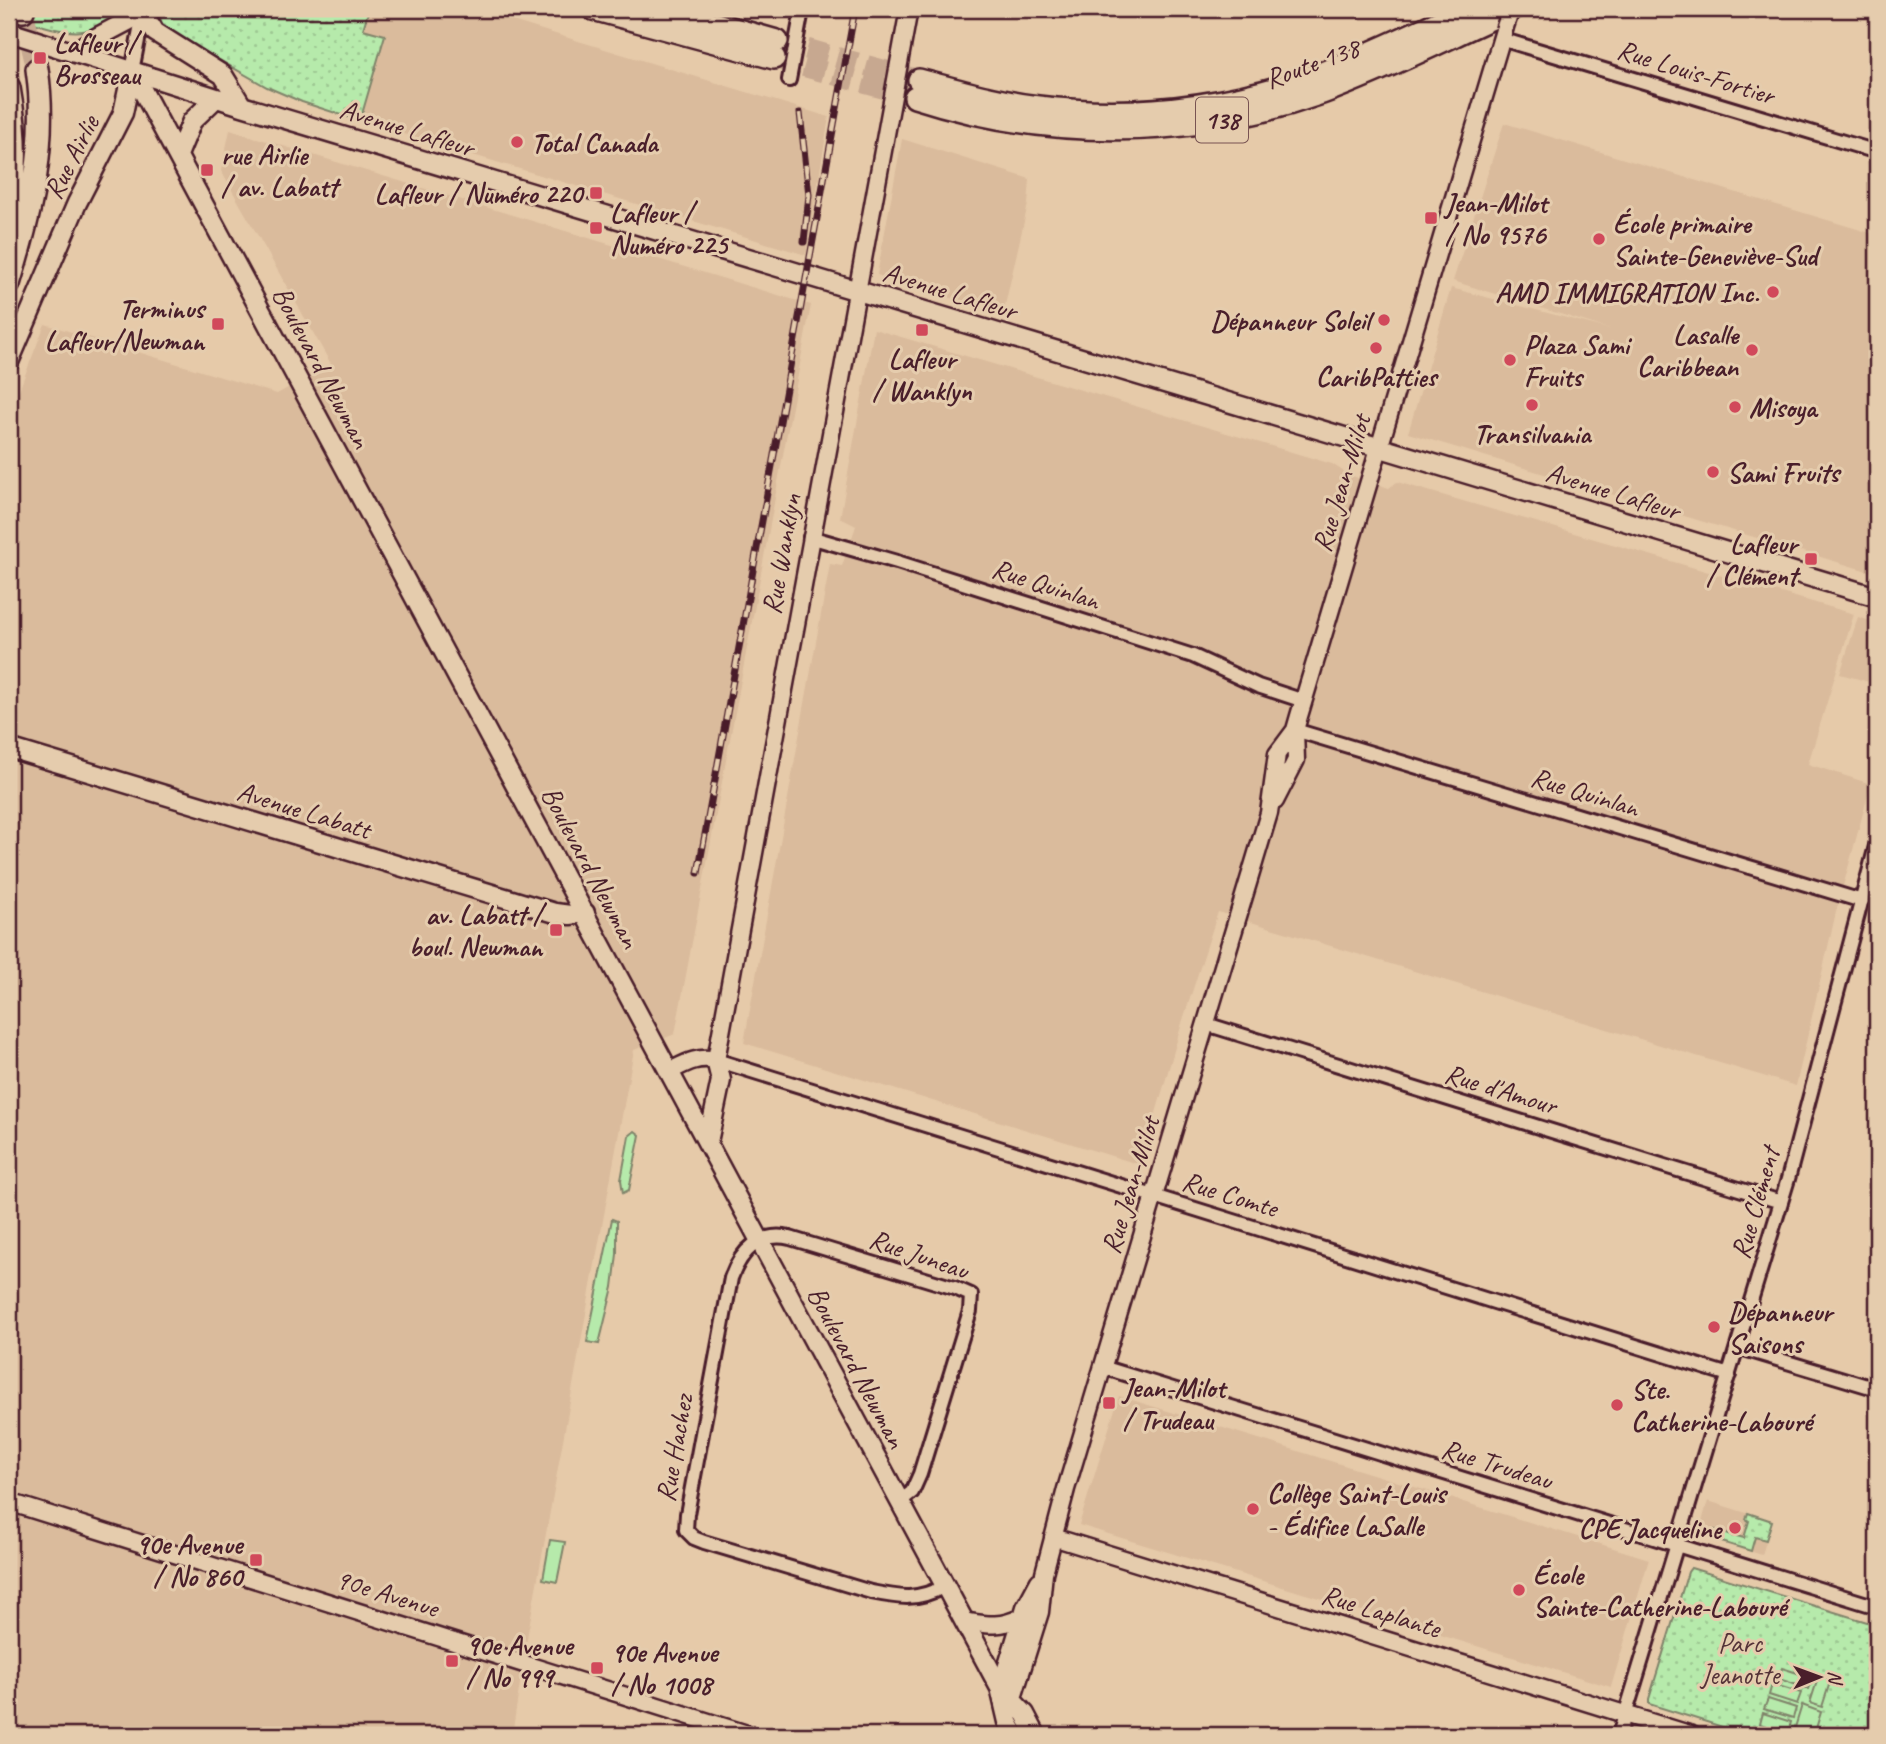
<svg xmlns="http://www.w3.org/2000/svg" width="1886" height="1744" viewBox="0 0 1886 1744" font-family="Caveat,sans-serif">
<style>
.built{fill:#dabb9c}
.grass{fill:url(#grass-dots);stroke:#80846b;stroke-width:2}
.garden{fill:#b6eaab;stroke:#80846b;stroke-width:2}
.lines{fill:none;stroke-linecap:round;stroke-linejoin:round}
.trunk-tunnel{stroke:#c7a890;stroke-width:21;stroke-dasharray:21 10;stroke-linecap:butt}
.minor-casing{stroke:#4a1f2b;stroke-width:18}
.tertiary-casing{stroke:#4a1f2b;stroke-width:21}
.secondary-casing{stroke:#4a1f2b;stroke-width:23}
.trunk-casing{stroke:#4a1f2b;stroke-width:26}
.minor{stroke:#e5ccad;stroke-width:12}
.tertiary{stroke:#e5ccad;stroke-width:16}
.secondary{stroke:#e5ccad;stroke-width:18}
.trunk{stroke:#e5ccad;stroke-width:21}
.rail-casing{stroke:#4a1f2b;stroke-width:7}
.rail{stroke:#e5ccad;stroke-width:4.5;stroke-dasharray:13;stroke-linecap:butt}
.tertiary-bridge-casing{stroke:#4a1f2b;stroke-width:21;stroke-linecap:butt}
.tertiary-bridge{stroke:#e5ccad;stroke-width:16}
.poi-dot{fill:#d1495b;stroke:#e5ccad;stroke-width:2.5}
.labels{text-anchor:middle;dominant-baseline:central;stroke-width:6;stroke-linejoin:round;paint-order:stroke}
.shield{fill:#e5ccad;stroke:#785352;stroke-width:2}
.shield-label{font-size:26px;font-weight:bold;fill:#4a1f2b}
.poi-label{font-size:28px;font-weight:bold;fill:#4a1f2b;stroke:#e5ccad;text-anchor:start}
.street-label{font-size:28px;fill:#4a1f2b;stroke:#e5ccad}
.park-label{font-size:28px;fill:#553338;stroke:#e5ccad}
</style>
<defs>
<pattern id="grass-dots" width="8" height="8" patternUnits="userSpaceOnUse" patternTransform="scale(1.75)"><rect width="8" height="8" fill="#b6eaab"/><path d="M2 2h.1M6 6h.1" fill="none" stroke="#9ec893" stroke-width="1.8" stroke-linecap="round"/></pattern>
</defs>
<rect width="100%" height="100%" fill="#e6caa9"/>
<filter id="ink" filterUnits="userSpaceOnUse"><feTurbulence type="fractalNoise" baseFrequency=".0143" numOctaves="2"/><feDisplacementMap in="SourceGraphic" scale="14" xChannelSelector="R" yChannelSelector="G"/><feConvolveMatrix kernelMatrix="1 2 1 2 8 2 1 2 1" color-interpolation-filters="sRGB"/></filter>
<g filter="url(#ink)">
<path class="built" d="M369,9H473L829,117L806,255L360,121L385,36L363,29Z
M1504,123L1877,235V574L1408,433L1451,288L1609,329L1453,281Z
M230,130L811,305L675,1034L634,1050L527,1638L512,1735H9V416L45,324L277,394L331,364L221,171Z
M902,139L1030,179L1028,204L1003,314L877,275Z
M874,329L1332,464L1349,475L1389,488L1397,482L1854,614L1808,764L1871,784L1836,912L1796,1086L1218,912L1182,1023L1141,1165L744,1043L830,564L842,566L856,526L840,518Z
M1858,617L1877,623V684L1840,674Z
M1119,1396L1649,1559L1611,1687L1079,1525Z
M1708,1501L1772,1521L1762,1555L1698,1535Z"/>
<path class="grass" d="M9,9H84L89,15L110,9H124C87,47 52,28 9,15Z
M158,9H369L363,29L385,35L360,121L302,102L267,87L172,33L162,24Z
M1748,1513L1772,1521L1766,1540L1755,1537L1751,1551L1712,1539L1715,1530L1744,1538L1749,1521L1746,1519Z
M1691,1568L1877,1625V1735H1748L1649,1704V1699L1688,1572Z"/>
<path class="garden" d="M635,1131L640,1135L629,1190L623,1193L621,1180L629,1136Z
M612,1219L617,1221V1254L613,1287L599,1344L587,1342Z
M550,1540L565,1542L557,1582L543,1579Z
M1782,1668L1813,1678L1809,1689L1779,1679Z
M1819,1675L1831,1679L1822,1707L1810,1703Z
M1772,1684L1801,1693L1797,1704L1769,1695Z
M1768,1699L1796,1708L1793,1718L1764,1709Z
M1802,1705L1821,1712L1814,1735L1793,1734Z
M1763,1713L1791,1722L1788,1733L1760,1724Z"/>
<g class="lines">
<path class="trunk-tunnel" d="M23,11L37,69
M777,41L919,80
M774,58L915,97"/>
<g class="minor-casing">
<path id="minor" d="M1501,39L1877,152
M132,71L144,9
M789,80L802,10
M810,537L897,562L1193,656L1258,686L1304,701
M1295,730L1862,901
M1206,1024L1781,1202
M716,1060L1729,1375
M1737,1347L1877,1389
M1102,1367L1877,1607
M899,1502L912,1492L920,1474L970,1311L971,1295L955,1288L790,1238C760,1231 741,1251 731,1278L687,1514L686,1530L694,1538L704,1542L871,1592C901,1598 917,1601 945,1586
M1619,1735L1788,1179L1877,842"/>
</g>
<g class="tertiary-casing">
<path id="tertiary" d="M1275,801L1296,760L1295,730L1299,716L1504,30
M670,1071C686,1063 697,1056 716,1060L909,9
M9,1502L750,1735
M1053,1537L1692,1735
M964,1621C988,1625 999,1628 1022,1617
M1000,1688L1025,1607L1039,1581
M1012,1701L1040,1612L1044,1573L1066,1489L1269,813L1277,754L1295,730"/>
</g>
<g class="secondary-casing">
<path id="secondary" d="M9,32L242,106L1877,597
M75,52L92,40L143,13L155,32L223,75L242,106
M132,71L1000,1688L1025,1714L1036,1735
M178,155L192,121L216,98
M9,362L77,203L123,113L132,71
M9,748L555,913L570,915L585,913
M708,1142L721,1080L716,1060
M1001,1692L1008,1722L1015,1735"/>
</g>
<g class="trunk-casing">
<path id="trunk" d="M22,9L23,11
M593,9L774,58
M663,9L777,41
M919,80C958,90 997,102 1038,107C1128,118 1220,108 1306,79C1361,59 1413,33 1467,9
M9,88C17,132 18,176 9,220
M915,97C1049,140 1189,140 1322,93C1387,69 1449,37 1512,9
M9,284C31,213 48,144 37,69"/>
</g>
<use href="#minor" class="minor"/>
<use href="#tertiary" class="tertiary"/>
<use href="#secondary" class="secondary"/>
<use href="#trunk" class="trunk"/>
<g class="rail-casing">
<path id="rail" d="M800,113L809,195L804,242
M698,873L855,9"/>
</g>
<use href="#rail" class="rail"/>
<g class="tertiary-bridge-casing">
<path id="tertiary-bridge" d="M1504,30L1511,9"/>
</g>
<use href="#tertiary-bridge" class="tertiary-bridge"/>
</g>
</g>
<g class="poi-dot">
<rect x="33" y="51" width="14" height="14" rx="3.5"/>
<circle cx="517" cy="142" r="7"/>
<rect x="200" y="163" width="14" height="14" rx="3.5"/>
<rect x="589" y="186" width="14" height="14" rx="3.5"/>
<rect x="1424" y="211" width="14" height="14" rx="3.5"/>
<rect x="589" y="221" width="14" height="14" rx="3.5"/>
<circle cx="1599" cy="239" r="7"/>
<circle cx="1773" cy="292" r="7"/>
<circle cx="1384" cy="320" r="7"/>
<rect x="211" y="317" width="14" height="14" rx="3.5"/>
<rect x="915" y="323" width="14" height="14" rx="3.5"/>
<circle cx="1376" cy="348" r="7"/>
<circle cx="1752" cy="350" r="7"/>
<circle cx="1510" cy="360" r="7"/>
<circle cx="1532" cy="405" r="7"/>
<circle cx="1735" cy="407" r="7"/>
<circle cx="1713" cy="472" r="7"/>
<rect x="1804" y="552" width="14" height="14" rx="3.5"/>
<rect x="549" y="923" width="14" height="14" rx="3.5"/>
<circle cx="1714" cy="1327" r="7"/>
<rect x="1102" y="1396" width="14" height="14" rx="3.5"/>
<circle cx="1617" cy="1405" r="7"/>
<circle cx="1253" cy="1509" r="7"/>
<circle cx="1735" cy="1528" r="7"/>
<rect x="249" y="1553" width="14" height="14" rx="3.5"/>
<circle cx="1519" cy="1590" r="7"/>
<rect x="445" y="1654" width="14" height="14" rx="3.5"/>
<rect x="590" y="1661" width="14" height="14" rx="3.5"/>
</g>
<g class="labels">
<rect class="shield" x="1196" y="97.5" width="52" height="45" rx="5"/>
<g class="shield-label">
<text x="1222" y="120">138</text>
</g>
<g class="poi-label">
<text x="54" y="42">Lafleur /<tspan x="54" dy="32">Brosseau</tspan></text>
<text x="531" y="142">Total Canada</text>
<text x="221" y="154">rue Airlie<tspan x="221" dy="32">/ av. Labatt</tspan></text>
<text x="582" y="193" text-anchor="end">Lafleur / Numéro 220</text>
<text x="1445" y="202">Jean-Milot<tspan x="1445" dy="32">/ No 9576</tspan></text>
<text x="610" y="212">Lafleur /<tspan x="610" dy="32">Numéro 225</tspan></text>
<text x="1613" y="223">École primaire<tspan x="1613" dy="32">Sainte-Geneviève-Sud</tspan></text>
<text x="1759" y="292" text-anchor="end">AMD IMMIGRATION Inc.</text>
<text x="204" y="308" text-anchor="end">Terminus<tspan x="204" dy="32">Lafleur/Newman</tspan></text>
<text x="1370" y="320" text-anchor="end">Dépanneur Soleil</text>
<text x="1738" y="334" text-anchor="end">Lasalle<tspan x="1738" dy="32">Caribbean</tspan></text>
<text x="1524" y="344">Plaza Sami<tspan x="1524" dy="32">Fruits</tspan></text>
<text x="922" y="358" text-anchor="middle">Lafleur<tspan x="922" dy="32">/ Wanklyn</tspan></text>
<text x="1376" y="376" text-anchor="middle">CaribPatties</text>
<text x="1749" y="407">Misoya</text>
<text x="1532" y="433" text-anchor="middle">Transilvania</text>
<text x="1727" y="472">Sami Fruits</text>
<text x="1797" y="543" text-anchor="end">Lafleur<tspan x="1797" dy="32">/ Clément</tspan></text>
<text x="542" y="914" text-anchor="end">av. Labatt /<tspan x="542" dy="32">boul. Newman</tspan></text>
<text x="1728" y="1311">Dépanneur<tspan x="1728" dy="32">Saisons</tspan></text>
<text x="1123" y="1387">Jean-Milot<tspan x="1123" dy="32">/ Trudeau</tspan></text>
<text x="1631" y="1389">Ste.<tspan x="1631" dy="32">Catherine-Labouré</tspan></text>
<text x="1267" y="1493">Collège Saint-Louis<tspan x="1267" dy="32">- Édifice LaSalle</tspan></text>
<text x="1721" y="1528" text-anchor="end">CPE Jacqueline</text>
<text x="242" y="1544" text-anchor="end">90e Avenue<tspan x="242" dy="32">/ No 860</tspan></text>
<text x="1533" y="1574">École<tspan x="1533" dy="32">Sainte-Catherine-Labouré</tspan></text>
<text x="466" y="1645">90e Avenue<tspan x="466" dy="32">/ No 999</tspan></text>
<text x="611" y="1652">90e Avenue<tspan x="611" dy="32">/ No 1008</tspan></text>
</g>
<g class="street-label">
<text transform="translate(1312 63) rotate(-20)">Route 138</text>
<text transform="translate(1696 72) rotate(17)">Rue Louis-Fortier</text>
<text transform="translate(407 128) rotate(17)">Avenue Lafleur</text>
<text transform="translate(71 157) rotate(-63)">Rue Airlie</text>
<text transform="translate(950 291) rotate(17)">Avenue Lafleur</text>
<text transform="translate(322 367) rotate(62)">Boulevard Newman</text>
<text transform="translate(1341 483) rotate(-73)">Rue Jean-Milot</text>
<text transform="translate(1613 491) rotate(17)">Avenue Lafleur</text>
<text transform="translate(781 554) rotate(-80)">Rue Wanklyn</text>
<text transform="translate(1046 584) rotate(18)">Rue Quinlan</text>
<text transform="translate(1585 792) rotate(17)">Rue Quinlan</text>
<text transform="translate(304 810) rotate(17)">Avenue Labatt</text>
<text transform="translate(591 867) rotate(62)">Boulevard Newman</text>
<text transform="translate(1501 1089) rotate(17)">Rue d'Amour</text>
<text transform="translate(1130 1185) rotate(-73)">Rue Jean-Milot</text>
<text transform="translate(1230 1194) rotate(17)">Rue Comte</text>
<text transform="translate(1755 1203) rotate(-74)">Rue Clément</text>
<text transform="translate(919 1254) rotate(19)">Rue Juneau</text>
<text transform="translate(857 1367) rotate(62)">Boulevard Newman</text>
<text transform="translate(674 1448) rotate(-80)">Rue Hachez</text>
<text transform="translate(1497 1464) rotate(17)">Rue Trudeau</text>
<text transform="translate(387 1593) rotate(17)">90e Avenue</text>
<text transform="translate(1381 1611) rotate(17)">Rue Laplante</text>
</g>
<g class="park-label">
<text x="1740" y="1642">Parc<tspan x="1740" dy="32">Jeanotte</tspan></text>
</g>
</g>
<rect width="1886" height="1744" fill="none" stroke="#e5ccad" stroke-width="35"/>
<rect x="18" y="18" width="1851" height="1709" fill="none" stroke="#4a1f2b" stroke-width="2.5" filter="url(#ink)"/>
<g transform="translate(1819 1677) rotate(89)" stroke="#e5ccad" stroke-width="5" paint-order="stroke">
<path d="M0-5L12 26L0 18L-12 26Z" fill="#4a1f2b"/>
<text y="-10" font-size="19" font-weight="bold" text-anchor="middle" fill="#4a1f2b">N</text>
</g>
</svg>
